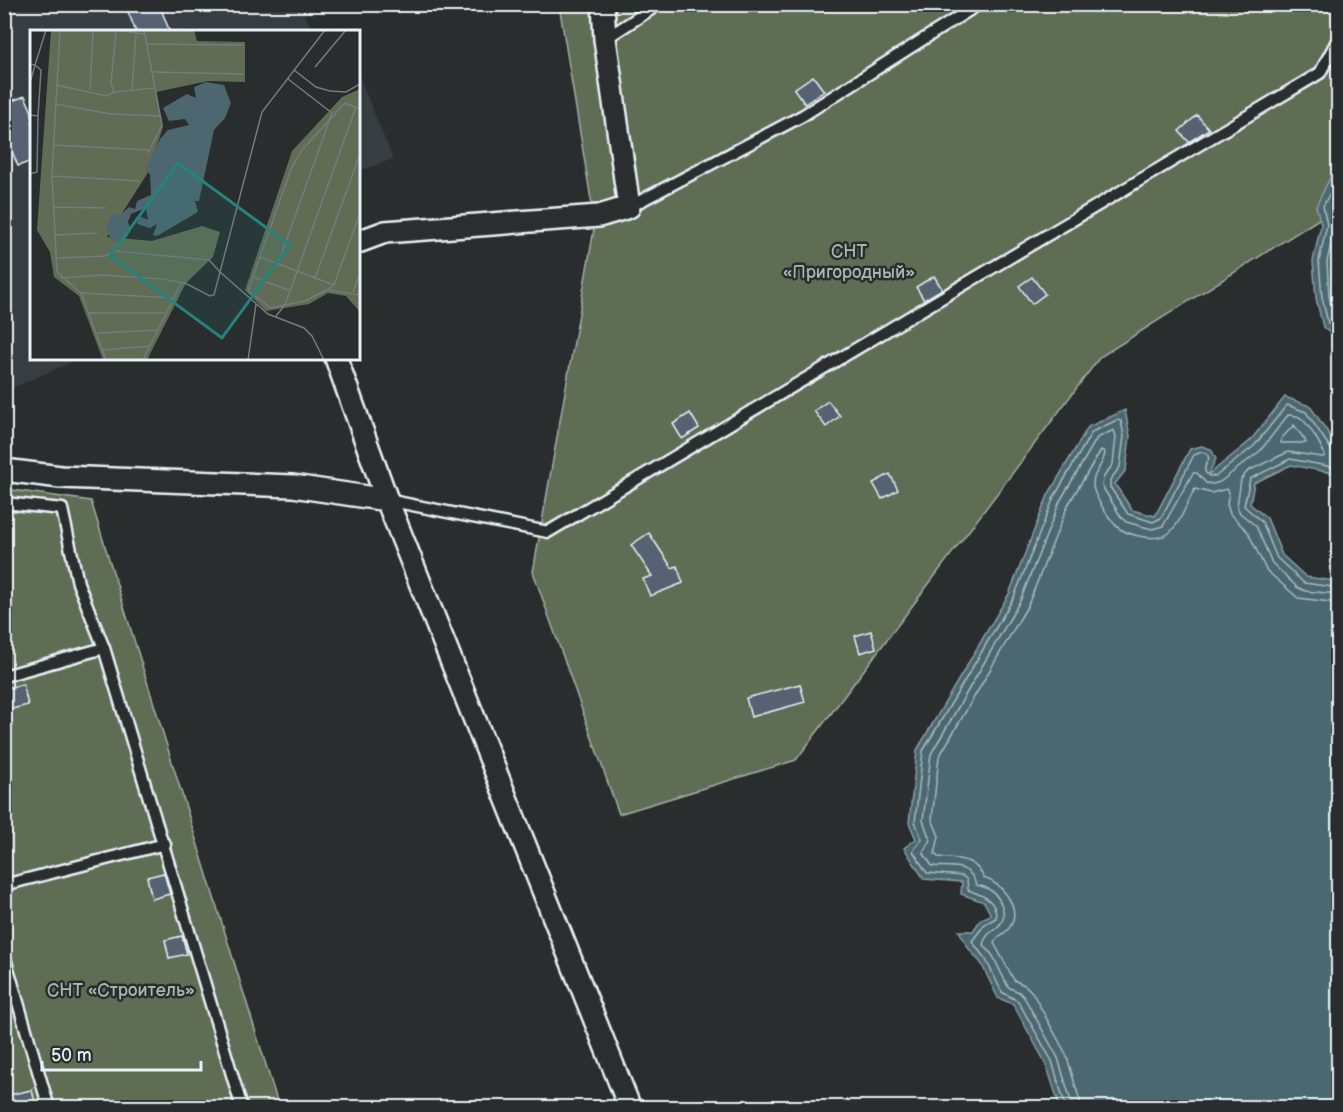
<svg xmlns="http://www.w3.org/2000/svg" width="1343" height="1112" viewBox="0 0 1343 1112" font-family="'Balsamiq Sans',sans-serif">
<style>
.built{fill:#373d42}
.green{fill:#606d54;stroke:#a4afa6;stroke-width:1.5}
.water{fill:#4c6770;stroke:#8a9ea6;stroke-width:1.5}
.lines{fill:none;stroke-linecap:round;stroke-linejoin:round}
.shore{stroke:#aabac2;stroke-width:1.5}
.building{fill:#566272;stroke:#e8f1f8;stroke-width:1.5}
.service-casing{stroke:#e8f1f8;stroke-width:15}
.minor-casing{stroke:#e8f1f8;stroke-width:26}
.service{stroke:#2a2d2e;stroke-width:10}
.minor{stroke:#2a2d2e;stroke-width:21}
.labels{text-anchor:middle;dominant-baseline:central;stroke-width:5;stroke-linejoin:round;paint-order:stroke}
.park-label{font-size:18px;fill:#abb6ae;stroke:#2a2d2e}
.inset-road{fill:none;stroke:#767b7f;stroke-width:1.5}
.view{fill:#25827c;fill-opacity:0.15;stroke:#25827c;stroke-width:3}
.inset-edge{fill:none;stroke:#e8f1f8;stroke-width:3}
</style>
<rect width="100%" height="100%" fill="#2a2d2e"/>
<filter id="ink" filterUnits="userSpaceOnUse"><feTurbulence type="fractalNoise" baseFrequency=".0167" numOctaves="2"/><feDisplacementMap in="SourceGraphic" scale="12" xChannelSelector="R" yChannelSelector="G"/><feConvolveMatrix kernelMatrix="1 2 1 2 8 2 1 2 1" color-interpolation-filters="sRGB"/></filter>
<g filter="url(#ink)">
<path class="built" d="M4,5H299L313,31L32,32V358L79,359L5,391Z
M359,76L393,159L359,171L358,76Z"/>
<path class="green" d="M559,5H1338V207L1100,357L796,760L619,814L533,572L595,224Z
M5,489L91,501L279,1107L5,1108Z"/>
<path class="water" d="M1338,169V340L1323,327L1316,298L1313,261L1321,225L1316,206L1330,178Z
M1285,397L1310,406L1331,437L1338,449V474L1291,465L1254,483L1250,504L1267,518L1282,555L1306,577L1335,581L1338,572V1107H1060L1046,1064L1013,1004L998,998L981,963L969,949L959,931H973L981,919L991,915L984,902L961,894L962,882L924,879L904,848L916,839L909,823L917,750L1009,594L1048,495L1088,427L1125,410L1130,436L1126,470L1115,484L1132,510L1155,516L1190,449L1202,446L1211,449L1216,459L1208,475L1250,441Z"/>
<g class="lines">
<path class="shore" d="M1338,178L1323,206L1327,225L1319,261L1322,297L1328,323L1338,332
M1338,192L1331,207L1335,226L1327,262L1329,296L1335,319L1338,322
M1294,425L1305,440L1306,443H1281V439Z
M1338,468L1290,459L1250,479L1244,506L1262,522L1277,558L1304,583L1333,587L1338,585
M1066,1108L1052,1061L1018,1001L1002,992L986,960L972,941L985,924L996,918C997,900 982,895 968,890L967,880L963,876L927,873L913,851L922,839L915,822L923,751L1014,597L1054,497L1092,432L1117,420L1121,421L1124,436L1120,467L1110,480V487L1128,514L1153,522L1161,518L1194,455L1202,452L1207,454L1209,459L1205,467V472L1209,476H1216L1254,446L1287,405L1306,412L1331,449L1338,451
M1073,1108L1058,1058L1024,997L1019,992L1008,987L993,956L983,944C989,928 995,933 1001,923C1008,914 999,895 990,890C986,887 981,886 976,885C970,862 951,868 932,866L923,852L930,840L923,820L931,754L1020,601L1060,501L1097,438L1114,430L1116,437L1113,464L1103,478L1102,486L1121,517L1126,522L1152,529L1163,526L1193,473H1197L1206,483L1213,484L1220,482L1260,451L1288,415C1292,415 1298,415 1302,419C1309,425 1323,448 1325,456L1322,457L1288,452L1248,471L1241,479L1237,506L1240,513L1256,526L1272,563L1297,587L1305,591L1338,594
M1082,1108L1066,1054L1032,992L1026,986L1014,980L994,943C997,935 1006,934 1010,927C1022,907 1002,884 984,878C975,857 958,859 938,857L935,854L939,836L932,819L939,757L1028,605L1068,505L1101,450L1105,452C1104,466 1092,472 1093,486C1094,496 1111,523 1120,529C1132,536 1157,542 1169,533C1181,523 1187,502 1195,489L1211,493L1227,489L1229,492L1227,504L1230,514L1248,532L1266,570L1298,598L1338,603"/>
</g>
<path class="building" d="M125,4H159L170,32H136Z
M813,76L824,91L805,104L794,89Z
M25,96L32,112V161L18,166L4,132V104Z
M1197,115L1209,129L1189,142L1179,131Z
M934,276L942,289L924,300L916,287Z
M1032,277L1045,294L1032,304L1019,286Z
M828,401L840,416L826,427L814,411Z
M690,413L699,428L682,439L673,424Z
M890,474L898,490L882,499L873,483Z
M649,533L672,568L677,566L683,583L650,596L643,579L652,576L631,545Z
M871,631L876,648L860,653L855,636Z
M23,684L28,705L4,711V689Z
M800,684L805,702L751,717L746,698Z
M164,873L170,894L152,899L147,877Z
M182,936L187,954L169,958L165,940Z
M32,1090L36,1107H4V1096Z"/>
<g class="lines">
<g class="service-casing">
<path id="service" d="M605,39L659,4
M629,207L802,116L979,4
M387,500L548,532L1320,73L1338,39
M4,503L62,509L78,583L104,648L242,1108
M4,676L104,648
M4,885L165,844
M4,955L49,1108"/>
</g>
<g class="minor-casing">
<path id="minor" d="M358,242L385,232L599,216L629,207L605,39L603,4
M336,358L387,500
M4,470L61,477L293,486L387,500L630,1108"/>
</g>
<use href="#service" class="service"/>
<use href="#minor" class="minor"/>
</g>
</g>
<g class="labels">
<g class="park-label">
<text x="849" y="251">СНТ<tspan x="849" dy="21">«Пригородный»</tspan></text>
<text x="121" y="990">СНТ «Строитель»</text>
</g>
</g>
<g transform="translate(30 30)">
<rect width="330" height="330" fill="#2a2d2e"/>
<path d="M21,0H164L167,11L215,12V52L178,51L126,62L133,97L127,115L117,144L77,207L122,211L172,196L190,202L183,227L156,253L117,330H73L49,266L24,247L20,222L7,200ZM330,59V282L316,266L298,263L279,274L236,281L215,260L262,121L312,67Z" fill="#606d54"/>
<path d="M176,52L194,55L201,73L195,88L184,100L169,171H165L168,182L127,206L123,205L127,194L120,198L107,194L109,186L118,190L116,178L101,184L98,192L101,200L95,210L82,212L76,198L83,183L89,186L99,177L105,179L107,171L121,165L120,144L115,141L130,109L138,100L159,95L155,89L139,91L133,78L157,64L166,68L164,57Z" fill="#4c6770"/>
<path class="inset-road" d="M30,0L22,146L27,242L51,263L76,330M85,0L114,4M114,0L132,95L118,123M117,14L213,15M0,34L5,35L0,53M285,37L316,0M264,40L286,57L300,61L316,62L330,54M121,42L213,44M26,55L77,66L84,62L124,58M60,60L63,0M102,60L106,4M84,62L81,53L86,1M25,74L81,84L130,86M330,79L315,73L272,120L261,139L218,261L241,278L275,271L297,260L304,255L330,183M0,85L8,86L7,142L0,144M8,86L11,40L5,35L16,0M23,115L119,120M22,146L110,151M24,177L76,178M24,205L67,203M230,227L304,255M27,228L75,226L86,221L179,230L190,242L184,265L180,266L155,253L132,249L71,245L31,248M248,234L302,83L258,49M223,247L261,261M285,248L330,124M298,260L330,265M323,262L330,243M51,263L144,268M59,283H134M246,286L255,275L326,77M68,303L128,300M73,320L120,316M113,330L152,252M218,330L226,274M294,330L282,306L274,298L238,284L190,242L232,82L295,0"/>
<path class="view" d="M148,133L260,215L192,308L80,226Z"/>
<rect width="330" height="330" class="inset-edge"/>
</g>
<rect width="1343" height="1112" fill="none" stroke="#2a2d2e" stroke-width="24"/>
<rect x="12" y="12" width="1319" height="1088" fill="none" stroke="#e8f1f8" stroke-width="2" filter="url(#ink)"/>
<path d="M42 1061v9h159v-9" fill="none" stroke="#e8f1f8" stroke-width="3"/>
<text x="51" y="1061" font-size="18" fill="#e8f1f8" stroke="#2a2d2e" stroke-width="4.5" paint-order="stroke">50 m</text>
</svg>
